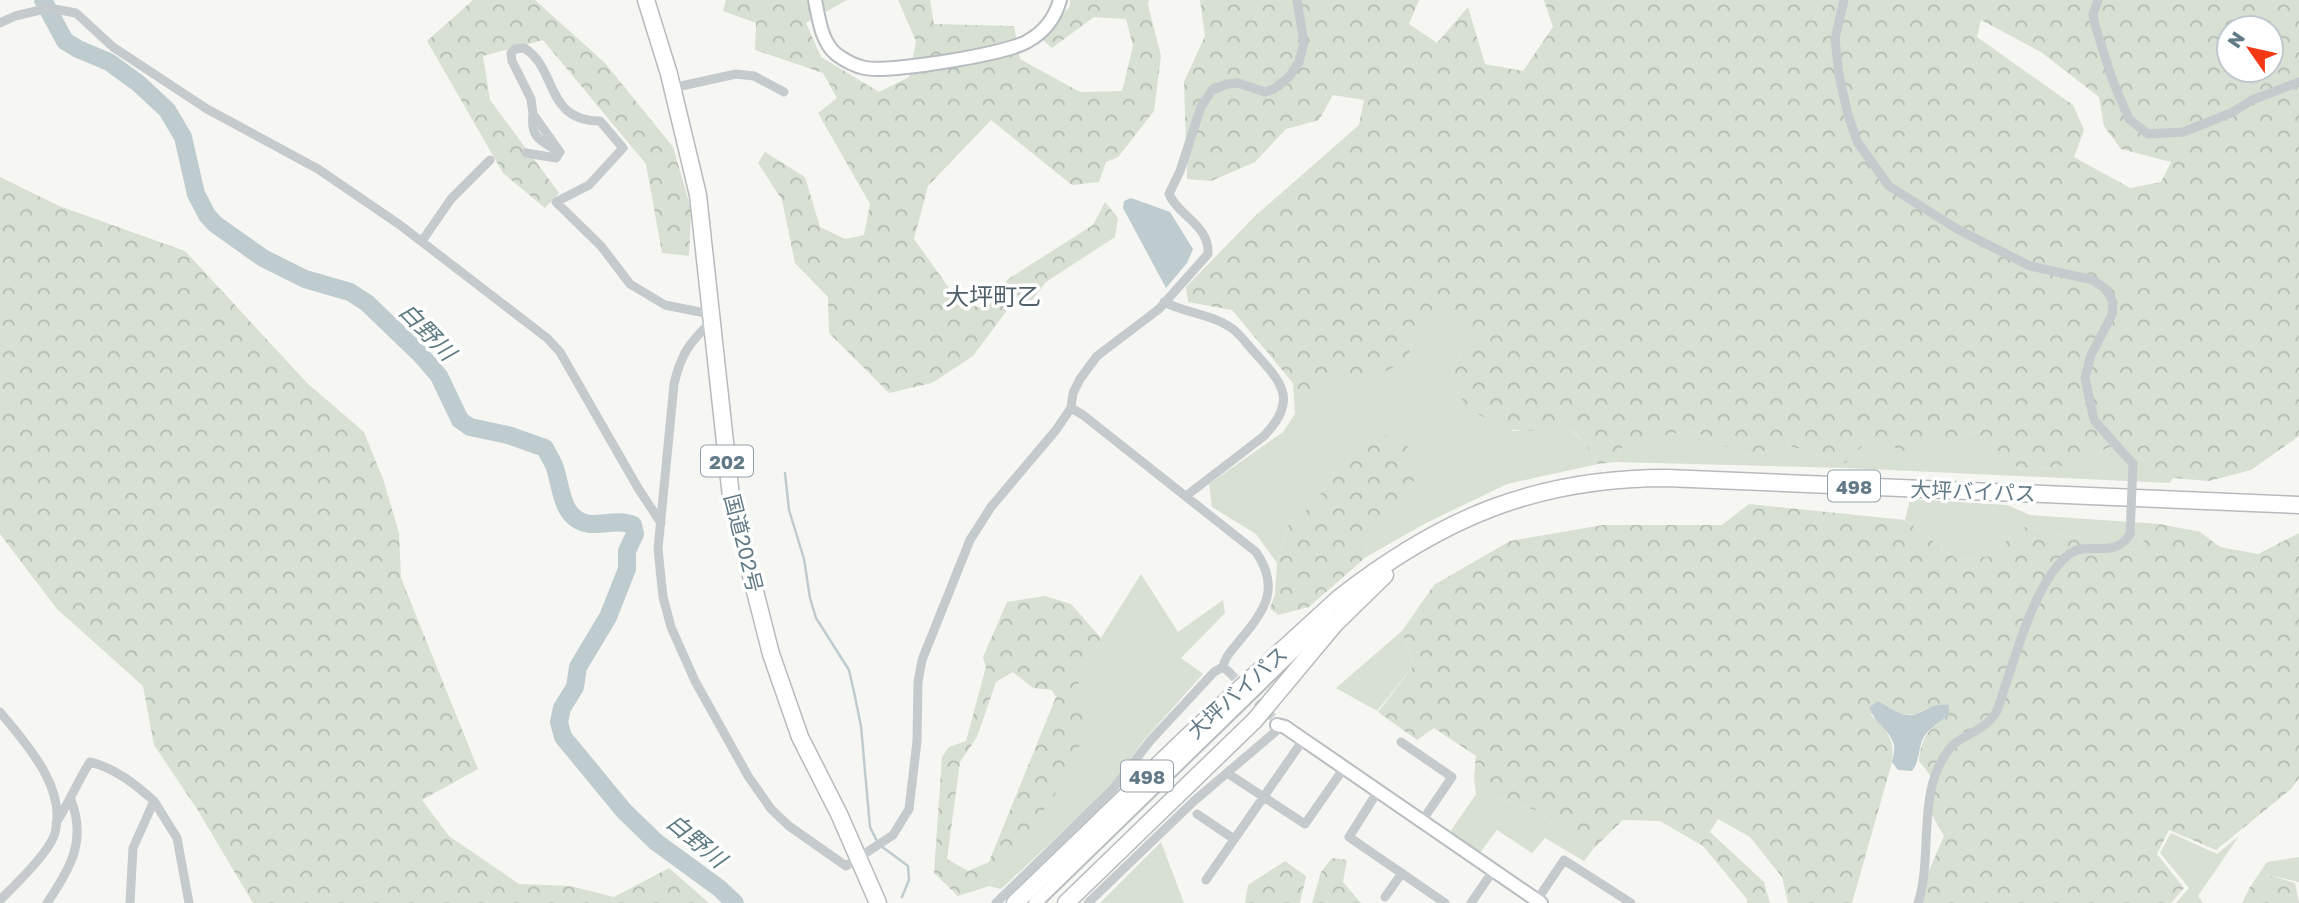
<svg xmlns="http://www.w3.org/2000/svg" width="2299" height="903" viewBox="0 0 2299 903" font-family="'Golos Text','Noto Sans JP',sans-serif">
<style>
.grass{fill:#d8dfd3}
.forest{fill:url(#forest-crowns);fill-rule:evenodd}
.water{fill:#beccd0}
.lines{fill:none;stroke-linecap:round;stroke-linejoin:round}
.stream{stroke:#beccd0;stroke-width:2.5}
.river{stroke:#beccd0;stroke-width:18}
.street-tunnel{stroke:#cad0d2;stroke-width:9;stroke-dasharray:9 4.5;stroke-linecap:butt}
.secondary-casing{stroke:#b7bdc1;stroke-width:16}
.highway-casing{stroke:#b7bbbe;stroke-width:19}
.street{stroke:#c5cacd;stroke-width:9}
.secondary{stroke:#fff;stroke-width:12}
.highway{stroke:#fff;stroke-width:16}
.street-bridge{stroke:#c5cacd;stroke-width:9}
.labels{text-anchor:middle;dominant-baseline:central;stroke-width:7;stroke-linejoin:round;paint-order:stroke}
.shield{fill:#fff;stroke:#91a1ab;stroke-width:2}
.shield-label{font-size:19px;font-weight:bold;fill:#627987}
.street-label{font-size:21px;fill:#627987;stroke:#fff}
.water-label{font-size:23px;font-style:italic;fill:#5e7b83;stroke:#fff}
.quarter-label{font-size:24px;fill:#51616b;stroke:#fff}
</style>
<defs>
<pattern id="forest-crowns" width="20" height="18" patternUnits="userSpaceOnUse" patternTransform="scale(1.75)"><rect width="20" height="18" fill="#d8dfd3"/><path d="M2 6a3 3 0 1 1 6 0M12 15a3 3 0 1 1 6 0" fill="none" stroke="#b3bab1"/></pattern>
</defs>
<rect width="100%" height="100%" fill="#f6f6f2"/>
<path class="grass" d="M1462,310L1473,330L1452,371L1513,431C1562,427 1572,417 1598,464L1507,484L1426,523L1366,557L1368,542L1420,473L1344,458L1314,504L1289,523L1277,563L1256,534L1212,507L1209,484L1283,432L1295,414L1311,409L1329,367L1406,361L1424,318Z
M1691,430L1744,455L1790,446L1846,463L1870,438L1904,450L1978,432L2019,469L2065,466L2118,444L2173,478L2170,483L1847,468L1615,462L1624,444Z
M1910,499L2007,505L2030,515L2160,524L2135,550L2020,526L1992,556L1958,560L1905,520Z
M1141,574L1178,632L1223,600L1225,613L1181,658L1203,674L1144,740L1108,789L1001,889L989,886L1065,781L1072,697L1101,638Z
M1402,631L1414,665L1377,711L1336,688Z
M1474,778L1488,795L1538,811L1569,839L1594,848L1584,861L1545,838L1532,853L1497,830L1479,854L1450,832L1476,794Z
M2171,833L2217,854L2239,836L2198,896L2203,903H2176L2189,888L2160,853Z
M1161,842L1184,903H1100Z
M2299,857V882L2268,875L2250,887L2267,862Z"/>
<path class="forest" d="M473,0H535L605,63L673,147L691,209L689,256L662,253L646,164L543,40L483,56L490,100L559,193L545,208L503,173L427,41Z
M726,0H847L806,23L821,57L879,92L909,77L916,41L898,0H930L934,24L1014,26L1020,59L1080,92L1122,91L1133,46L1126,19L1094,17L1052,48L1042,39L1070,6V0H1149L1148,5L1161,56L1154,111L1118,157L1106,162L1099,182L1072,185L991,120L928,186L914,239L959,302L986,309L1008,279L1093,225L1105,202L1118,218L1115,237L1046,282L1032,300L1011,305L973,356L932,383L889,393L829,333L828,297L795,263L782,200L758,163L765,152L805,177L820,227L845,239L864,235L870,204L818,113L837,98L823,73L755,50L756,23L723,11Z
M1200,0H1419L1409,24L1437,43L1468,7L1485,64L1523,71L1553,27L1544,0H2299V436L2251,470L2209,481L2173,478L2118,444L2065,466L2019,469L1977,432L1904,451L1870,438L1846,463L1790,446L1744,455L1691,430L1624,444L1615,462L1598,464C1567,410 1564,434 1516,430C1503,430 1478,413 1465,407L1452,371L1473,330L1462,310L1424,318L1406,361L1362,383L1329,368L1311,409L1295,414L1293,383L1232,310L1188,302L1186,287L1255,216L1359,125L1364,100L1333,95L1319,120L1286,129L1255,162L1211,181L1187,179L1184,82L1205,36ZM1981,20L2041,52L2099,97L2104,126L2121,149L2171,162L2161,182L2130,188L2074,157L2084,130L2073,105L1977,37ZM2229,28H2271V70H2229Z
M0,177L59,206L185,251L307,383L364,432L383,479L399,533L401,578L478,769L422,800L449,836L519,884L570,886L614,897L669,868L709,903H253L197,809L154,745L143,686L57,609L0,534Z
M1386,435L1406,445L1418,457L1420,473L1368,542L1366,557L1309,607L1278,615L1270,608L1275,594L1277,563L1289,523L1314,504L1344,458Z
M1749,504L1905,520L1958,560L1992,556L2020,526L2135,550L2160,524L2200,532L2220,547L2258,554L2299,533V778L2291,789L2216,850L2169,830L2157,854L2184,888L2171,903H1915L1944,836L1931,813L1930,775L1919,761C1922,734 1928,731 1949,715V706C1925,702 1920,720 1899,713C1892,711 1885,705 1878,701L1871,715C1887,731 1895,739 1892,762L1852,903H1788L1782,877L1750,837L1718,819L1710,832L1764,882L1770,903H1747V899L1703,846L1660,821L1623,820L1594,848L1569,839L1538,811L1488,795L1474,778L1476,756L1434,728L1417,740L1378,712L1414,665L1402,631L1434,585L1510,541L1603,525H1722Z
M1045,596L1071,604L1101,638L1072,697L1089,722L1065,781L989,886L958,896L934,873L942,757L949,747L966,741L986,667L983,657L1007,602ZM1013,672L1033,688L1052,690L1056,697L989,862L968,871L947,859L960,762L977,737L996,682Z
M1332,858L1347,860L1343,882L1361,903H1312L1321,872Z
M1285,861L1306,876L1300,903H1245L1248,885Z
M2268,875L2295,883L2299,903H2242L2250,887Z"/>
<path class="water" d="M1131,198L1170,212L1193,249L1187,263L1166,288L1123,208L1124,201Z
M1878,701C1889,707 1903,719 1916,714C1931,709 1930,704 1949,705V715C1939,723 1924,731 1921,744C1918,755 1919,761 1912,771L1898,770L1892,762C1893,757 1895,749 1894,745C1890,729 1872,722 1870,707Z"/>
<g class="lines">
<path class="stream" d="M785,473L789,510L804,559L810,598L816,618L849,670L854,692L861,726L870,827L877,841
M881,846L908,866L909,880L902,897"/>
<path class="river" d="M43,0L65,41L78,49L109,62L138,83L167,110L183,137L196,194L207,215L215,224L263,258L305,279L350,292L367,303L421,355L439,376L460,420L470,427L508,435L545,448C548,455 553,461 555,468C562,489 561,520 590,524C604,525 619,519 633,525L635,534L627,551V569L608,617L578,667L575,687L562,708L559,722L563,737L624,811L656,842L719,888L735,903"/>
<path class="street-tunnel" d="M1229,672L1275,720"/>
<g class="secondary-casing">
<path id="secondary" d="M815,0C819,19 821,41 836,54C844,60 855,66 865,68C889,73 1007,54 1028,41C1044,32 1055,18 1060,0
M1277,725L1285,727L1541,903
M1035,903L1328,618"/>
</g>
<g class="highway-casing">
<path id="highway" d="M646,0L669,74L698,195L731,497L771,654L800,737L839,814L878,903
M1015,903L1186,738L1339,598C1441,518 1536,478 1667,478L2299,505
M1066,903L1255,720L1335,624L1385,575"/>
</g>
<path class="street" d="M1844,0L1835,39L1839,75L1848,115L1858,143L1889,186L1957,229L2030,266L2093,280L2107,290L2113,302L2112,315L2091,355L2085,378L2094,420L2133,464
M2098,0L2093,14L2095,25L2112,79L2129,119L2148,134L2183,132L2231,113L2252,100L2299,82
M0,23L15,16L49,8L76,13L113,47L207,109L318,169L400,225L547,338L560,352L638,488L661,523
M672,88L736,74L754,76L784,92
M533,114C530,138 540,140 559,152
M526,153L556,158L560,152L533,114L531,99L512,61L511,53L515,49L524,48C558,68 544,121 600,121L623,148L589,185L556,202L601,246L630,284L665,305L710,314
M422,241L451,199L490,160
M1164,302C1185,313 1211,314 1230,327C1240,333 1248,346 1256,354C1284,385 1297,401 1264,436L1186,496
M711,322C689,343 681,354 674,384L658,549L663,597L671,627L695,681L748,776L771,809L789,826L846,866L893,835L909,809L917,741L918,682L922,660L970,540L991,507L1056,430L1071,408L1073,393L1080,379L1097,356L1159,309L1208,254C1210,225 1178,216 1169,194L1180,171L1201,107L1212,90L1227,84L1238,83L1265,92L1274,89L1289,77L1299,62L1304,43L1297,0
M1071,408L1083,415L1256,552C1280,587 1266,610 1240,640C1233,649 1225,656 1223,667
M0,712C26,744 67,787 55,833C49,853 15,885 0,900
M1401,742L1452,777L1422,821
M1227,773L1305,824L1344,768
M1378,791L1349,837L1445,903
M154,801L177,838L189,903
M1197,814L1234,839
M56,823C69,803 77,782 90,762C115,768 135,784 154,801L133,848L130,903
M1206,880L1303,740
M1385,897L1402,873
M1537,900L1564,860L1631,903
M47,903C70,869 87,841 71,800
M996,903L1113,789L1150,741L1214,672L1223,667L1229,672
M1088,903L1194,801L1275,732L1276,722
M1471,903L1493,871
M1918,903C1934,854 1915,789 1951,747C1960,737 1976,733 1987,723C1991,720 1994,715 1997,711C2013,666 2032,585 2068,555C2087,539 2114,561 2130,534"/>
<use href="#secondary" class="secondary"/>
<use href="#highway" class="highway"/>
<path class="street-bridge" d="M2130,534L2133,464"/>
</g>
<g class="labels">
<g class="shield">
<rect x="701" y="445.5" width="52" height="31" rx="5"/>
<rect x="1828" y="470.5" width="52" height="31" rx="5"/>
<rect x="1121" y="760.5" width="52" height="31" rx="5"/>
</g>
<g class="shield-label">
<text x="727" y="461">202</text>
<text x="1854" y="486">498</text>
<text x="1147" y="776">498</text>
</g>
<g class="street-label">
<text transform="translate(1973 491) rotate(2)">大坪バイパス</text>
<text transform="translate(744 543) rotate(76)">国道202号</text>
<text transform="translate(1237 692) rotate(-42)">大坪バイパス</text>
</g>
<g class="water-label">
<text transform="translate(428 331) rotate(46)">白野川</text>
<text transform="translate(697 840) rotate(40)">白野川</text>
</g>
<g class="quarter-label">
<text x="993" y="295">大坪町乙</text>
</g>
</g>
<g transform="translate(2250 49) rotate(304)"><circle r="33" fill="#ffffff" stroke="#c0c9cf" stroke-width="2"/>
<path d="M0-5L12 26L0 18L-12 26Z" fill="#f53814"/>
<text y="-10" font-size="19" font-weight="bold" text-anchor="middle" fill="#627987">N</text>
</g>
</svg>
